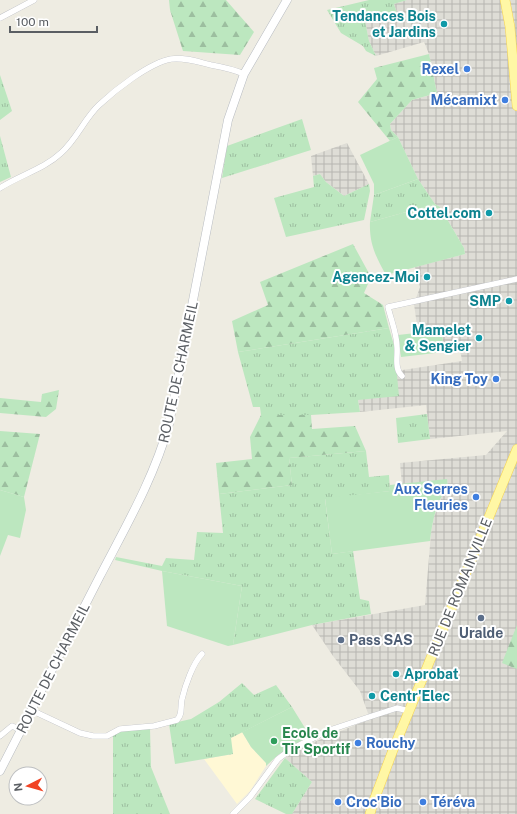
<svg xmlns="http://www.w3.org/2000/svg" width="517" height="814" viewBox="0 0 517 814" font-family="'Public Sans',sans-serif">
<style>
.commercial{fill:#fff8d5}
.industrial{fill:url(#industrial-grid)}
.grass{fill:url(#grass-tufts)}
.forest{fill:url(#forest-firs)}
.garden{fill:#bce7bf}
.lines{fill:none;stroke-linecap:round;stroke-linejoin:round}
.minor-casing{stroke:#b7b9bf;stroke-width:6}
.secondary-casing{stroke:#b7bbc1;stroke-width:9}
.primary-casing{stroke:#f8d550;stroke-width:10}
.minor{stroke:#fff;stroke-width:5.5}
.secondary{stroke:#fff;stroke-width:8}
.primary{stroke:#fff7a5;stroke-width:9}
.culture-dot{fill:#0f9aa8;stroke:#fff;stroke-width:1.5}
.shop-dot{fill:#3f7fe0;stroke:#fff;stroke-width:1.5}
.service-dot{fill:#5c6f8a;stroke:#fff;stroke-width:1.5}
.leisure-dot{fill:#2e9e5b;stroke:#fff;stroke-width:1.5}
.labels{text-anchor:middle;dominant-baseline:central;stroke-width:4;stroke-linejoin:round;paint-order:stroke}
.culture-label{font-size:14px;font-weight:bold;fill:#0d838f;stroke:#fff;text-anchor:end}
.shop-label{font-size:14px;font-weight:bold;fill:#366cbe;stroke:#fff;text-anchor:end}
.street-label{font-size:14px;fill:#5a5e63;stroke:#fff}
.service-label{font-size:14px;font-weight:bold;fill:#4e5e75;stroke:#fff}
.leisure-label{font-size:14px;font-weight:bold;fill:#27864d;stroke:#fff;text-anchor:start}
</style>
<defs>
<pattern id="industrial-grid" width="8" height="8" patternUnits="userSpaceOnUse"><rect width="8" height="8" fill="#deddd6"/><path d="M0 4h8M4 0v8" fill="none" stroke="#b7b6b1"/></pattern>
<pattern id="grass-tufts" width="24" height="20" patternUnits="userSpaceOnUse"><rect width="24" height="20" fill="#bce7bf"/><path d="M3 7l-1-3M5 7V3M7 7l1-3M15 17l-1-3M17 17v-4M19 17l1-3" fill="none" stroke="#9cbe9f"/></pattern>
<pattern id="forest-firs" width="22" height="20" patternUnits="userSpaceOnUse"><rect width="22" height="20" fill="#bce7bf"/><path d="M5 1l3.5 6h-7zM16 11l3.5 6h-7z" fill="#9cbe9f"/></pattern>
</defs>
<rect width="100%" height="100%" fill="#eeece2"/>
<path class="commercial" d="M242,732L251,747L266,763V766L250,791L237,804L204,759L233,754L230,738Z"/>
<path class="industrial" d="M407,0H517V814H292L312,782L285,758L307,745L370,719L360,691L333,656L312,625L425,605L431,533L434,517L443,493L448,487L447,480L402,484L400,463L486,455L507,431L430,439L426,405L360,412L358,400L396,371L462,361L459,342L443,343L442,330L418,333L414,304L420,287L415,267L465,254L464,248L440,207L435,204L418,179L398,137L391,130L390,124L412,100L437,93L429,54L424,42L376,56L369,41L365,21L397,13L394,4Z
M347,143L369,184L344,196L326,182L320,174L313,176L311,156Z"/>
<path class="grass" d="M369,0H407L394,4L397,13L365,21L369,41L376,56L366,51L363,46L341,33L327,10Z
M0,75L12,111L0,120Z
M302,119L311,150L222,178L227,146Z
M0,136L11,177L0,182Z
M320,174L326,182L344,196L369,184L370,191L364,220L286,237L274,198L314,187L313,176Z
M418,179L435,204L370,222L374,195Z
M389,328L394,345L399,396L358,400L360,412L311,415H261L260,407H253L238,352Z
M427,414L430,439L398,443L396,418Z
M366,451L369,477L389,475L390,491L325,499L332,554L353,551L360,599L369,601L371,614L312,625L233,645L242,586L162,571L115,560L116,557L162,566L166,558L194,560L197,532L223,533L219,494L292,485L289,458Z
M242,683L254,695L276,685L292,707L231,738L233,754L175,764L169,724L191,719L219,702Z
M150,728L151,767L170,814H113V736L119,731Z
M285,758L312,782L292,814H286L255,799Z"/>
<path class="forest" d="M169,0H226L254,32L240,55L183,51L170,10Z
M429,54L437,93L412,100L390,124L391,130L398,137L390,141L358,102L377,79L374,68Z
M353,244L371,277L364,293L383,305L389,328L238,352L232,321L268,305L260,282Z
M59,390L56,409L46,417L0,413V398L41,402L42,394Z
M261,415H311L312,429L355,426L366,451L289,458L292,485L219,494L216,463L252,459L250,437Z
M0,431L40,434L24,497L0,490Z
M517,625V669L502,663Z"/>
<path class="garden" d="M398,137L418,179L374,195V184L360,155Z
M435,204L440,207L464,248L465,254L386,275C376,257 369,244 370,222Z
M442,330L443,343L459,342L461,350L401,357L398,335Z
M447,479L448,487C436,501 432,523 430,541L332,554L325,498L390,491V485Z
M0,490L24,497L26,510L20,538L8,535L0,556Z
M162,571L242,586L233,645L228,646L167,626Z
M292,707L305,728L312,734L278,755L266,766V763L251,747L242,732Z"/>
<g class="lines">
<g class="minor-casing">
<path id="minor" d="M0,18L34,0
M0,188C20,175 44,169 61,153C77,139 84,119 99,105C115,90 149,63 171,59C185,57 198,62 211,65C222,67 233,69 244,74
M402,376C394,369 398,356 397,347C397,334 391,320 388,307L517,279
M31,710L80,733L93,736H107L120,729L154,726L177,720C183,714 180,707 182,699C185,686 193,663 202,654
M0,736L12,726L21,730
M233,814L250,797L278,759L290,750L327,731L366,718L397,708L409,711"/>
</g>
<g class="secondary-casing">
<path id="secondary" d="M0,771C33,706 67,641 100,576C126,526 154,478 169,424L228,120L244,74L287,0"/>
</g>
<g class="primary-casing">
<path id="primary" d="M505,0L510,27L517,106
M370,814L373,803L393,750L517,449"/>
</g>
<use href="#minor" class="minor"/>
<use href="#secondary" class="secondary"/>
<use href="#primary" class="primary"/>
</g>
<g class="culture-dot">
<circle cx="444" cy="24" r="4"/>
<circle cx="489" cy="213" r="4"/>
<circle cx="427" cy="277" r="4"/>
<circle cx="509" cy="301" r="4"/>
<circle cx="479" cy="338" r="4"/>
<circle cx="396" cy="674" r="4"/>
<circle cx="372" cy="696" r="4"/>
</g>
<g class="shop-dot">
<circle cx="467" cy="69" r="4"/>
<circle cx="505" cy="100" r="4"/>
<circle cx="496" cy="379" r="4"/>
<circle cx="476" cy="497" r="4"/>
<circle cx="358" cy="743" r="4"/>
<circle cx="338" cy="802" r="4"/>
<circle cx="423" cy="802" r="4"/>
</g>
<g class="service-dot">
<circle cx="481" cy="618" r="4"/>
<circle cx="341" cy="640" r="4"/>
</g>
<circle class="leisure-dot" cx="274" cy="741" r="4"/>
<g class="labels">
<g class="culture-label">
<text x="436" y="16">Tendances Bois<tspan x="436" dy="16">et Jardins</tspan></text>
<text x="481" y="213">Cottel.com</text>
<text x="419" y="277">Agencez-Moi</text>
<text x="501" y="301">SMP</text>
<text x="471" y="330">Mamelet<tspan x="471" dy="16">&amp; Sengier</tspan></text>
<text x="404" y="674" text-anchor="start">Aprobat</text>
<text x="380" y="696" text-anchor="start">Centr'Elec</text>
</g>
<g class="shop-label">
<text x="459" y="69">Rexel</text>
<text x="497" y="100">Mécamixt</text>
<text x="488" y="379">King Toy</text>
<text x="468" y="489">Aux Serres<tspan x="468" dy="16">Fleuries</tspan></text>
<text x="366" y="743" text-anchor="start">Rouchy</text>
<text x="346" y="802" text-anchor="start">Croc'Bio</text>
<text x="431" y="802" text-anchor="start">Téréva</text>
</g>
<g class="street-label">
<text transform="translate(178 372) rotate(-78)">ROUTE DE CHARMEIL</text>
<text transform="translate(460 587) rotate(-68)">RUE DE ROMAINVILLE</text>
<text transform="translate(53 668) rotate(-63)">ROUTE DE CHARMEIL</text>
</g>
<g class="service-label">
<text x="481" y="633">Uralde</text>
<text x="349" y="640" text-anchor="start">Pass SAS</text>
</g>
<g class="leisure-label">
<text x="282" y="733">Ecole de<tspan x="282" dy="16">Tir Sportif</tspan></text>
</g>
</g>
<g transform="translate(28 786) rotate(264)"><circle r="19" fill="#ffffff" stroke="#bdbfc1"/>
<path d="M0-3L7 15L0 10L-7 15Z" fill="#f14324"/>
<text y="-6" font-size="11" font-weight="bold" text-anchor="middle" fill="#5a5e63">N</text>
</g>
<path d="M10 26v6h87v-6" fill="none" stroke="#5a5e63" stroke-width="2"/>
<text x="16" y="26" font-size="12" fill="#5a5e63" stroke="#ffffff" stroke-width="3" paint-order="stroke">100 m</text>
</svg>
